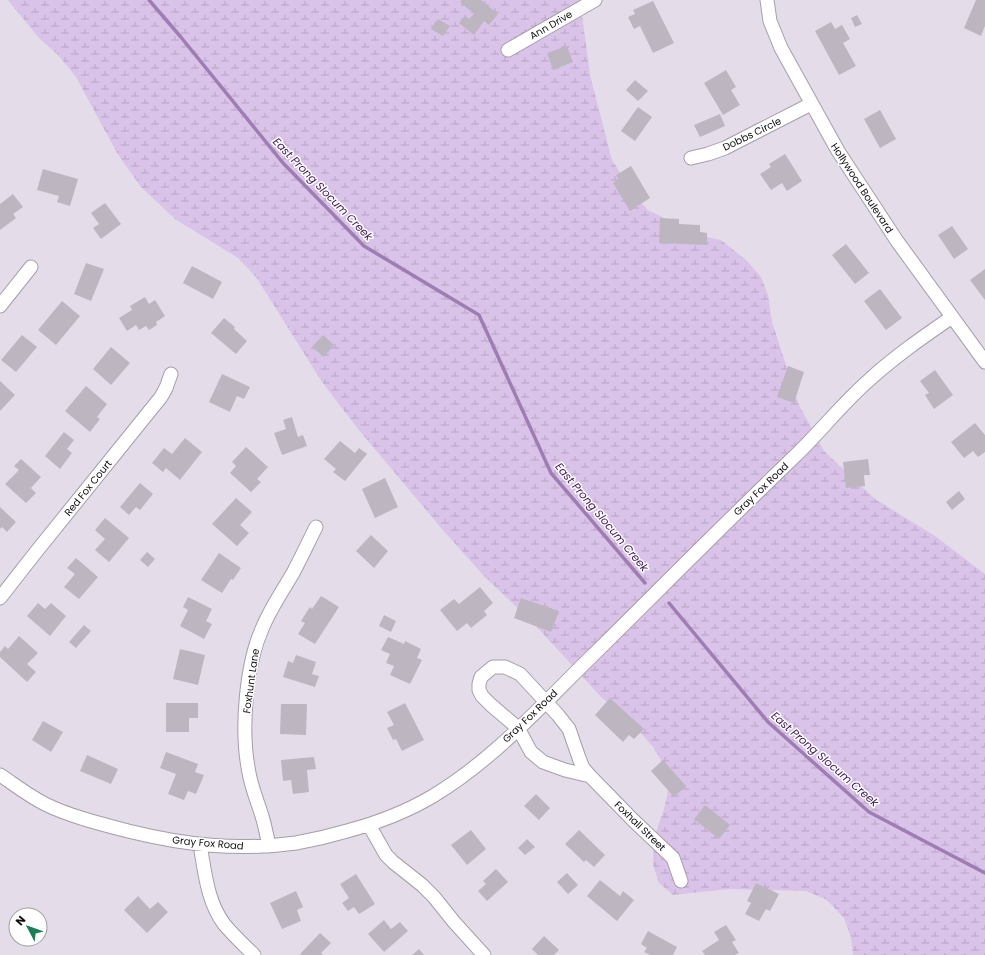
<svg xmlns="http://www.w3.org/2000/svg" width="985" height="955" viewBox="0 0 985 955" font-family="Poppins,sans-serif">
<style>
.wetland{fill:url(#wetland-marsh)}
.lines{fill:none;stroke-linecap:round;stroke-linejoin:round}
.stream{stroke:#9e7db3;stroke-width:3.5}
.building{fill:#bdb6c1}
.street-casing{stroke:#a59ea9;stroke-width:15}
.street{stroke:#fff;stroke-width:13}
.labels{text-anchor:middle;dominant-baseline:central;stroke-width:3;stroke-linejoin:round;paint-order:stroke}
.street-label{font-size:10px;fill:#0f0d11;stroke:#fff}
.water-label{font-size:11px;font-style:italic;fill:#411557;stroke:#fff}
</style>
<defs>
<pattern id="wetland-marsh" width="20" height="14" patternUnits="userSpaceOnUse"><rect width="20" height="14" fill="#d9c3e8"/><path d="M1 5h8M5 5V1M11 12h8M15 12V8" fill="none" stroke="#b9a6c6"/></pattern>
</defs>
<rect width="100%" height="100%" fill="#e4dde9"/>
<path class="wetland" d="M8,0H580L590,75L612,160L635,196L648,210L701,236L721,240L746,260L761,277L768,295L772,322L799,405L824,451L875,499L935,536L985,574V955H853L851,938L844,918L827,900L806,891L729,889L673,895L659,883L653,865L654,838L664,809L669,786L664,765L653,747L633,724L601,697L535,625L484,576L442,529L358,429L322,382L256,277L238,258L175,219L141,187L117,153L76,77L58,55L38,37Z"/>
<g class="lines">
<path class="stream" d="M149,0L180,36L283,163L364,246L479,315L551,473L645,583
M669,603L768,722L869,812L985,873"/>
</g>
<path class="building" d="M462,0H481L498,14L489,25L484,21L474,35L459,23L465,16L469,19L474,14L460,2Z
M976,0H985V26L981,36L964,28Z
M653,1L674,43L653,53L640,26L634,29L628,17L635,14L633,10Z
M857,15L862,24L855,27L851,18Z
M438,19L450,26L443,36L431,29Z
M831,22L835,29L842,25L850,39L843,43L856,66L839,75L815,31Z
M567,46L573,62L553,70L547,53Z
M726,70L736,87L731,90L740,105L723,115L704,83Z
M635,80L648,91L638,101L626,90Z
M638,107L652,117L635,141L621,131Z
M880,110L896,139L880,148L864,119Z
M720,114L725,126L700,137L694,125Z
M785,154L802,181L787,191L782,183L771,190L760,174L771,167L769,164Z
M631,166L650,198L630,211L613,183L618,179L616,175Z
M43,169L78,179L70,206L57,202L59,196L37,190Z
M13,194L23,207L13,214L16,218L0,230V204Z
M105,203L121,224L101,239L93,228L99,224L91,213Z
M660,218L679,219V224L700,225V232L707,233V245L659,243Z
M952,226L968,249L954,259L938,235Z
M846,244L869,273L855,284L832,255Z
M86,263L104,269L91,301L74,294Z
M192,266L222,282L213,299L183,283Z
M985,269V300L970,280Z
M880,289L902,318L886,330L864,301Z
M145,297L149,304L155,300L165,316L156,322L157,325L149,330L146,326L139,330L136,325L127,331L119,318L132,310L130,306Z
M62,301L80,316L56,345L38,330Z
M224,318L235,327L234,329L247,341L236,354L211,333Z
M22,335L37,347L16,372L1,360Z
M323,335L334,345L324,357L312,347Z
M111,347L130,363L111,385L93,369Z
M788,366L804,372L794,403L777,397Z
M935,370L953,395L934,409L925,395L929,393L920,381Z
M222,374L250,387L244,399L237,396L230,412L209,402Z
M0,381L15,395L0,411Z
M86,386L107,404L97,417L100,419L90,432L65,411Z
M292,417L298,437L303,435L307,446L282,455L274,433L286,429L283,420Z
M975,423L985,435V452L978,457L973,451L964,458L951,442Z
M64,432L74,440L67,449L72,453L60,469L45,456Z
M185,438L202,452L180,480L166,468L163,472L152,463L164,448L172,454Z
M340,441L355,453L359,448L367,454L345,481L333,472L336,469L324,459Z
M246,447L268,467L257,479L261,482L251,492L230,473L236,466L232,462Z
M21,459L41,477L31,488L36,493L26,503L5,484L19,470L14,466Z
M868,459L870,475H864L865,486L846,488L843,462Z
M385,478L398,507L375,518L362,489Z
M140,483L153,494L140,510L136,507L129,515L120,507Z
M959,491L965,499L952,510L946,502Z
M236,498L252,512L240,525L249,533L237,546L212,524Z
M0,507L16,522L7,532L2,527L0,529Z
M105,518L129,538L109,562L95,550L105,539L95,530Z
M371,535L388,551L374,568L356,551Z
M147,552L155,559L148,567L140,560Z
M219,553L241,568L233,580L231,579L222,593L201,580Z
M76,558L98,577L79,599L64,587L75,574L67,568Z
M480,587L493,603L484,611L487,615L471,628L467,623L457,631L440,610L454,599L459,604Z
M321,596L339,607L315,644L298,634L305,623L301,621L310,607L312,609Z
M188,597L212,609L206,621L212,624L204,639L180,626L188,610L183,607Z
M521,598L559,611L551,632L514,618Z
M38,603L45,609L51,603L66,616L50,636L27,616Z
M384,615L396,621L391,632L379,626Z
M84,625L91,631L76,648L69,642Z
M19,636L38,653L27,664L36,672L27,682L0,657V652L5,646L8,649Z
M388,637L404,644L405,641L421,649L417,658L422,660L410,684L390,675L394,666L386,663L390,654L381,650Z
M180,649L205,655L198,685L173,679Z
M296,655L316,662L312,674L319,676L315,687L283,677L288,661L293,663Z
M610,698L644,729L634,739L629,735L623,742L595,715Z
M166,703H198V718H189V732H166Z
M405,703L424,740L402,751L396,739L393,740L387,728L394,725L387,712Z
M281,704H307L306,735L280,734Z
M43,721L63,732L51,752L32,740Z
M166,752L198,764L195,772L204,775L196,794L188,791L184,800L168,794L176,774L160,768Z
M87,755L118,769L111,784L80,771Z
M314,757L316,769L307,770L309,792L293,794L291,780L283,781L281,760Z
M663,760L686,786L674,797L651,771Z
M536,794L550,808L539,820L524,806Z
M705,805L730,825L719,839L694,819Z
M471,830L486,849L467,865L451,845Z
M579,830L605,855L594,867L586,860L584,862L565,844Z
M527,839L535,847L525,855L518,848Z
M496,869L508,882L487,901L478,891L486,884L483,881Z
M567,873L578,885L568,894L557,882Z
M356,874L375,904L359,914L354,907L348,911L342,903L349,898L340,884Z
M600,880L620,896L623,891L634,900L617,921L587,896Z
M756,883L779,894L770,911L766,909L759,921L745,914L751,903L747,901Z
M296,891L303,907L297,910L301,921L282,929L270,903Z
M138,896L150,909L158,902L168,912L147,933L124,910Z
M384,920L391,929L400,922L408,931L384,952L368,934Z
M726,925L736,940L732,942L739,953L735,955H705L702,951L719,940L714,932Z
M648,931L677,947L673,955H650L644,952L647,948L641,944Z
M320,933L331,943L321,953L323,955H301L300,954Z
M544,936L559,950L554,955H538L532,949Z
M419,949L424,955H412Z"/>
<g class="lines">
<g class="street-casing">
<path id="street" d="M767,0L770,21L781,48L838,151L897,241L985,362
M508,50L595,0
M691,158L708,154L725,148L811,104
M0,306L31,267
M0,598L36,552L161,397L166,388L171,374
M0,775C15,785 29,796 45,804C69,816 101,824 128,831C185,845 237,851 296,843C313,840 330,836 347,831C377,823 406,812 433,796C493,760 541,706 591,657C659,590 726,522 795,456C820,432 842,404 868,381C894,357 923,337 952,317
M590,776L565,770L543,762L531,752L518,728L491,705L482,696L479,690V684L481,677L493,667H505L520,674L558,715L569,729L579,758L583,768L590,776L634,821L673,858L681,881
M369,825L386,855L393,862L422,885L434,897L454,922L484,955
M200,845C205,872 207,901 224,924C233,935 244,945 254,955
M269,846C267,836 265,826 262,816C257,800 250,784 248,767C241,728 246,665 262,629C270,609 282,592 293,573C301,558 308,543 316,527"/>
</g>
<use href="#street" class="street"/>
</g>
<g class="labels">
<g class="street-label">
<text transform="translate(551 25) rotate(-30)">Ann Drive</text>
<text transform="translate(752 134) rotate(-26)">Dobbs Circle</text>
<text transform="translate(862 188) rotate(57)">Hollywood Boulevard</text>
<text transform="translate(88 488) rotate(-51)">Red Fox Court</text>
<text transform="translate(761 489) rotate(-44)">Gray Fox Road</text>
<text transform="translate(251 681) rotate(-82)">Foxhunt Lane</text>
<text transform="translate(530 716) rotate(-44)">Gray Fox Road</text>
<text transform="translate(640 826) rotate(44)">Foxhall Street</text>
<text transform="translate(208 843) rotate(5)">Gray Fox Road</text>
</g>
<g class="water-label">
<text transform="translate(323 189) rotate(46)">East Prong Slocum Creek</text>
<text transform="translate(602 517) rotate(50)">East Prong Slocum Creek</text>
<text transform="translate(825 759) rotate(41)">East Prong Slocum Creek</text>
</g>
</g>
<g transform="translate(28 927) rotate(311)"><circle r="19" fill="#ffffff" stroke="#9f9ea0"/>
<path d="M0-3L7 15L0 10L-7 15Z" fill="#1a7e58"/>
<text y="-6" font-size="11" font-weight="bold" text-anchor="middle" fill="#0f0d11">N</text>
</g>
</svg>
